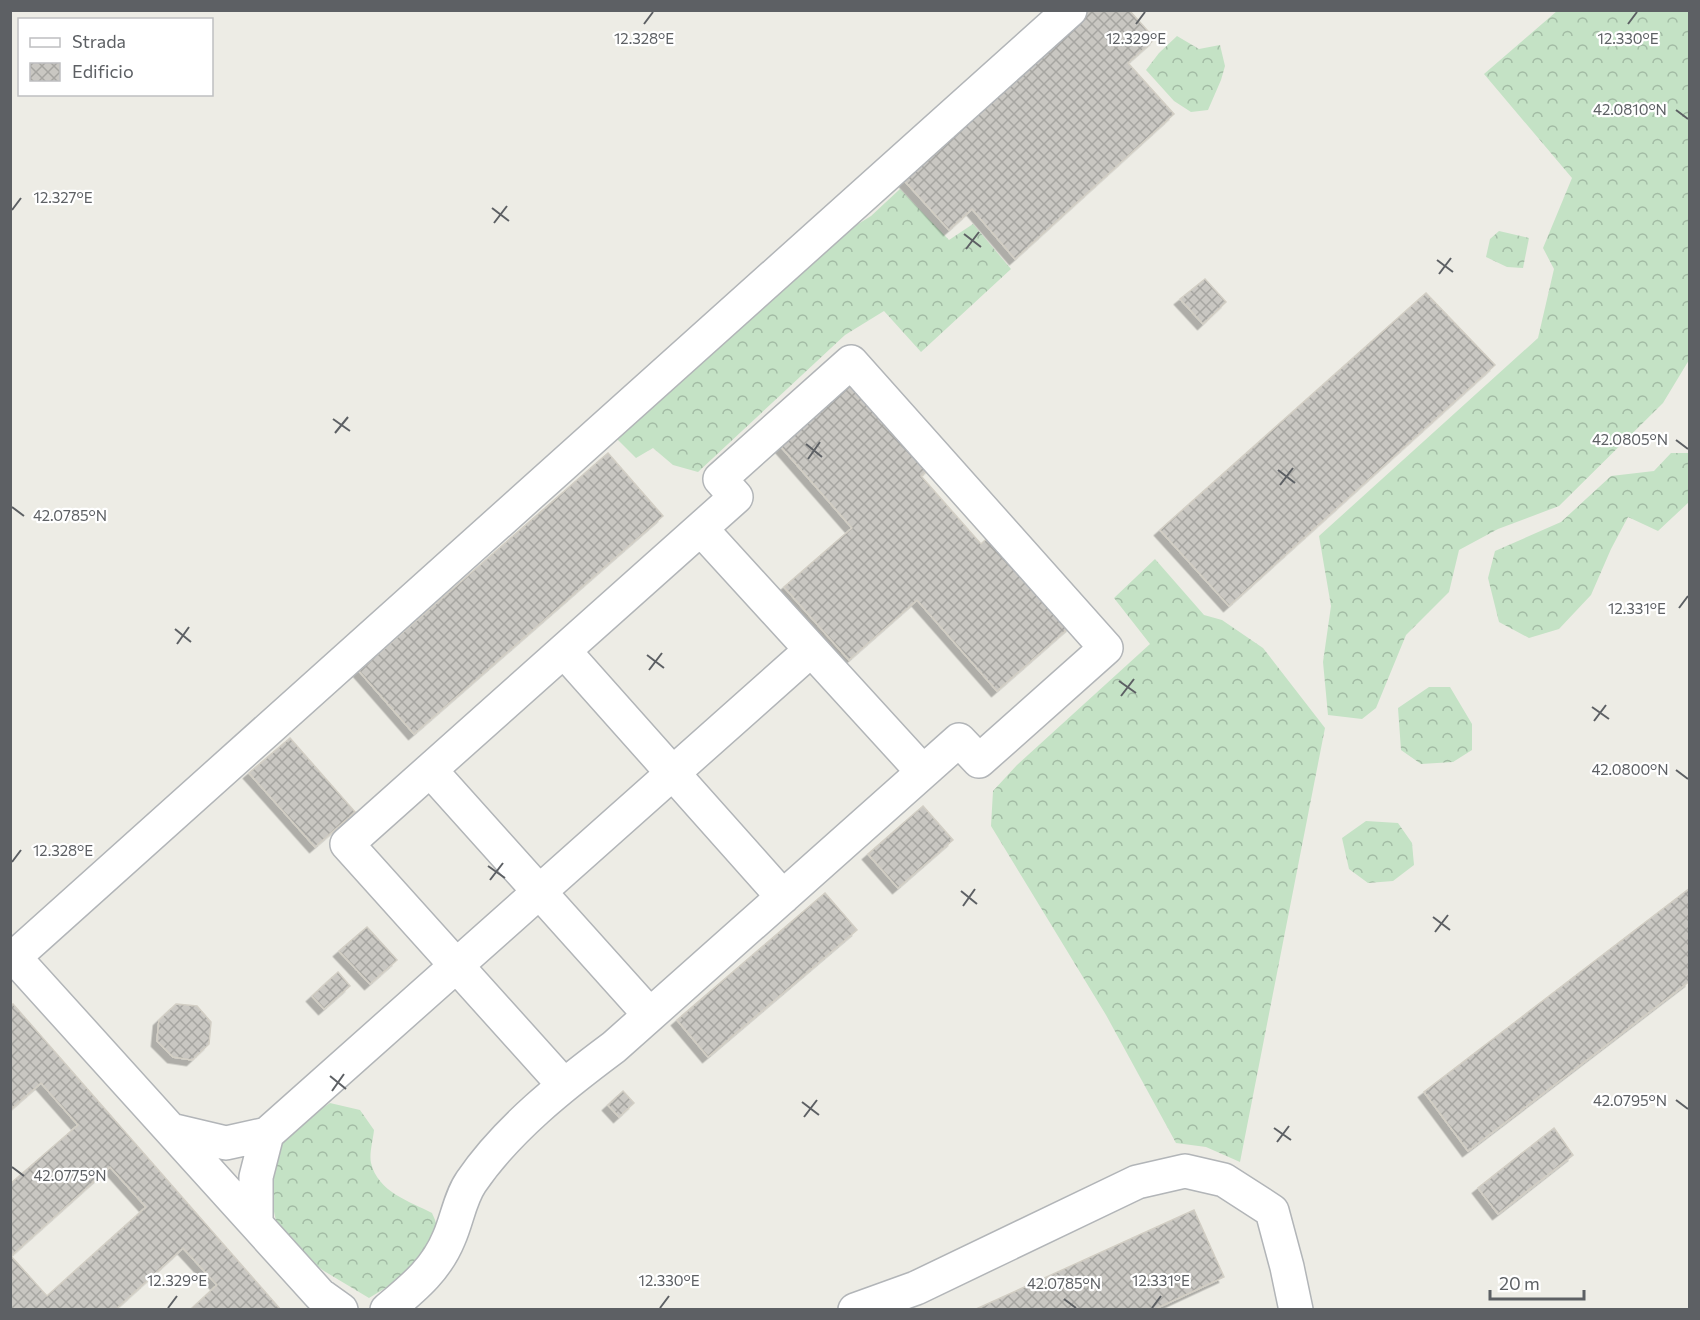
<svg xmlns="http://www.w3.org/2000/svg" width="1700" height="1320" viewBox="0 0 1700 1320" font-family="Commissioner,sans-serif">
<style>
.forest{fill:url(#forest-crowns)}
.building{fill:url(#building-cross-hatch);stroke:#d2cec4;stroke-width:1.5;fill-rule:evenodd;filter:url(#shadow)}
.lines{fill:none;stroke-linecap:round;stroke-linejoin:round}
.minor-casing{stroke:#b2b5b8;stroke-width:36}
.minor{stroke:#fff;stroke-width:33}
.ticks{fill:none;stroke:#5d6064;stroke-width:2}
.ticks-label{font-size:15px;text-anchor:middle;fill:#5d6064;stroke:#fff;stroke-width:4.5;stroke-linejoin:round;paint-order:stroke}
</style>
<defs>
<pattern id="forest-crowns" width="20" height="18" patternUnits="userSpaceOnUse" patternTransform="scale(1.5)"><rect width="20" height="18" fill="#c4e2c5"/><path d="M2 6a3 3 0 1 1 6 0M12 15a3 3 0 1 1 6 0" fill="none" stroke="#a2bba4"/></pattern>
<pattern id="building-cross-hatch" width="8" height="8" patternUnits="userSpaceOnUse" patternTransform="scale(1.5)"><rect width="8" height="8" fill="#c9c7c2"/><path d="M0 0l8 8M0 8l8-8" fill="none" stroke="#a6a5a1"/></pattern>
<filter id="shadow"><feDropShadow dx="-5.5" dy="5.5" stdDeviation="0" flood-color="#0004"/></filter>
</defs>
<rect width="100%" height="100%" fill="#edece5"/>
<path class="forest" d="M1557,11H1689V360L1663,403L1559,506L1498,529L1459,550L1449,592L1406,635L1376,708L1362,719L1328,715L1323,662L1331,606L1319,536L1538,338L1554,269L1543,248L1572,178L1484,74Z
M1177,36L1199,49L1220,45L1225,66L1221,80L1208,110L1191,112L1174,101L1146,70L1159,53Z
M900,189L949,240L973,224L1011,269L921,352L884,311L845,335L698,472L673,465L653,448L636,458L615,437L842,234L871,216Z
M1499,231L1529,238L1523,268L1507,267L1486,257L1490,239Z
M1671,453H1689V502L1658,531L1628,517L1611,549L1591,595L1559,629L1529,638L1499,622L1488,578L1495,551L1561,522L1611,476L1654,471Z
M1155,559L1204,615L1222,620L1263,648L1325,728L1240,1162L1206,1147L1176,1143L1106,1015L991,826L993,791L1017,765L1150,644L1114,598Z
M1429,687H1450L1472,724V750L1453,762L1421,764L1401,750L1398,708Z
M1366,821L1398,823L1412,843L1414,865L1393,881L1368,883L1349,869L1342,838Z
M330,1103L360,1110L374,1130C373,1140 369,1154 371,1163C378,1192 409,1201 432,1213C434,1218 438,1225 437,1231C433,1261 392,1284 369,1298L324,1271L290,1246L276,1221L268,1184L270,1162L288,1131Z"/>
<path class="building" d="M1089,10H1129L1155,39L1128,63L1174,114L1015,259L972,209L949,230L902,178Z
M1205,279L1226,302L1203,324L1180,299Z
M1426,293L1495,365L1229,606L1160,530Z
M850,374L932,466L921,476L981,544L992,534L1072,625L997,691L917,600L849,660L784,587L852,528L775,440Z
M608,453L663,516L414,734L359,671Z
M290,738L355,812L315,847L249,773Z
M923,806L953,840L898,888L868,854Z
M1690,888V981L1468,1151L1424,1092Z
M825,893L857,930L708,1057L677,1020Z
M367,927L397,960L370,984L339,951Z
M338,972L350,986L324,1009L312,996Z
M13,1004L281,1310H190L217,1285L183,1248L115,1310L10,1309V1184L78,1125L41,1083L10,1110V1006ZM110,1167L146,1207L47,1296L11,1256Z
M176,1004L197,1006L211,1022L209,1044L192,1060L173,1057L157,1041L159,1020Z
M623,1091L634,1103L619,1117L608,1105Z
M1554,1128L1573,1155L1498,1214L1478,1188Z
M1194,1210L1224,1277L1153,1310H974Z"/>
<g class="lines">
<g class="minor-casing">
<path id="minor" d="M701,529L923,772
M564,651L783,897
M430,770L650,1015
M15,958L320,1295L341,1310
M10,961L1070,10
M171,1130L226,1143L267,1134L811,650
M256,1224V1177L267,1134
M387,1310C413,1288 436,1270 449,1238C457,1220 460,1198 471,1182C507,1129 563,1085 614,1047L959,740L979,761L1106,648L851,362L720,479L736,497L347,844L563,1084
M855,1310L916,1288L1137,1182L1185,1171L1224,1180L1272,1211L1287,1267L1296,1310"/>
</g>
<use href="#minor" class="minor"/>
</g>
<path class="ticks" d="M644,24L653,12M1136,24L1145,12M1628,24L1637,12M1676,110L1688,119M492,208L509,221M12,210L21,198M494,223L507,206M964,234L981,247M966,249L979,232M1437,260L1453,272M1439,274L1451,258M333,419L350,431M335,433L348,417M1676,440L1688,449M806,444L822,457M808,459L820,442M1278,470L1295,483M1280,485L1293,468M12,507L24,516M1679,608L1688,596M175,629L191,642M177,644L189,627M647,655L664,668M649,670L662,653M1119,681L1136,693M1121,696L1134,679M1592,707L1609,719M1594,721L1606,705M1676,770L1688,779M12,862L21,850M488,866L505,878M490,880L503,863M961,891L977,904M963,906L975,889M1433,917L1450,930M1435,932L1448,915M330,1076L346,1089M332,1091L344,1074M1676,1100L1688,1109M802,1102L819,1115M804,1117L817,1100M1274,1128L1291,1140M1277,1142L1289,1126M12,1167L24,1176M1064,1299L1076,1308M168,1308L177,1296M660,1308L669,1296M1152,1308L1161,1296"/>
<g class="ticks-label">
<text x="644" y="44">12.328°E</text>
<text x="1136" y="44">12.329°E</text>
<text x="1628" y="44">12.330°E</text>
<text x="1630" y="115">42.0810°N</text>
<text x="63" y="203">12.327°E</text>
<text x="1630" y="445">42.0805°N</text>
<text x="70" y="521">42.0785°N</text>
<text x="1637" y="614">12.331°E</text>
<text x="1630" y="775">42.0800°N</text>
<text x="63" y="856">12.328°E</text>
<text x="1630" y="1106">42.0795°N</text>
<text x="70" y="1181">42.0775°N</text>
<text x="177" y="1286">12.329°E</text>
<text x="669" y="1286">12.330°E</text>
<text x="1161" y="1286">12.331°E</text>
<text x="1064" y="1289">42.0785°N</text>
</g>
<rect width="1700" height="1320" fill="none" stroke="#5d6064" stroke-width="24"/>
<rect x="18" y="18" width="195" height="78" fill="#ffffff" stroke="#bebfc1" stroke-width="1.5"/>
<rect x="30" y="38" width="30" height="9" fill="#ffffff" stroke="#bebfc1" stroke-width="1.5"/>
<text x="72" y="48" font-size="18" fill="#5d6064">Strada</text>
<rect x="30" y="63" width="30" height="18" fill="url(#building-cross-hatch)" stroke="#bebfc1" stroke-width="1.5"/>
<text x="72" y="78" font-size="18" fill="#5d6064">Edificio</text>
<path d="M1490 1290v9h94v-9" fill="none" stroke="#5d6064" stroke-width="3"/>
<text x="1499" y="1290" font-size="18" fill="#5d6064" stroke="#ffffff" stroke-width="4.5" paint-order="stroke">20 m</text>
</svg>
